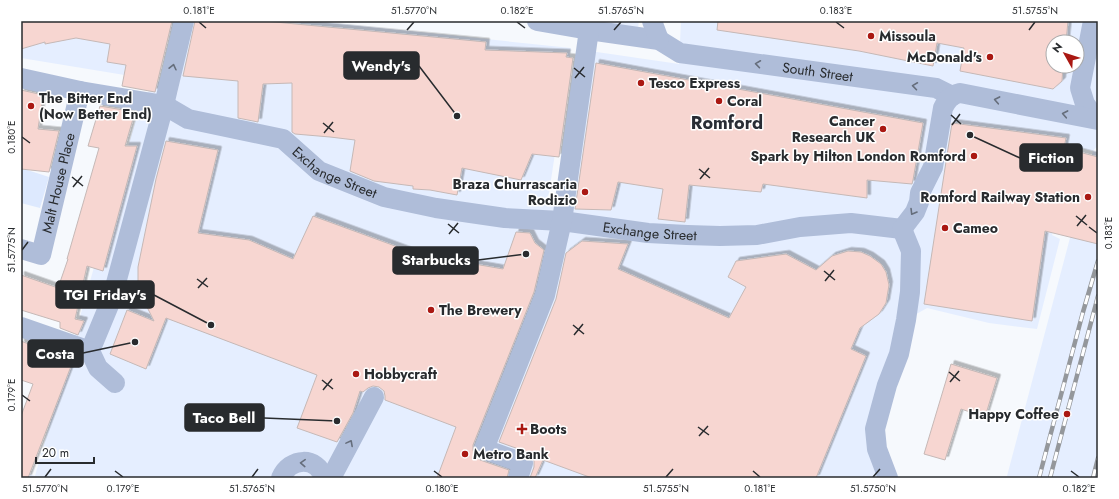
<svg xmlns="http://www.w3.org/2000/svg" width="1119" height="499" viewBox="0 0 1119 499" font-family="Jost,sans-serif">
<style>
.built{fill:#e5eeff;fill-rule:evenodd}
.green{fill:#dde9fe}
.building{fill:#f7d6d1;stroke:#c5b8b6;filter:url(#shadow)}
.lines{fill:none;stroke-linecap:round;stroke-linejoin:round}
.street{stroke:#afbdd9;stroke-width:20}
.rail-casing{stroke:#94979b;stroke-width:4.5}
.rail{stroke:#fff;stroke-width:3;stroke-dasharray:9;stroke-linecap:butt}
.oneway{stroke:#656d7b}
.ticks{fill:none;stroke:#282b2e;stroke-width:1.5}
.poi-dot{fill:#aa1812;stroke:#fff;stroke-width:1.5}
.labels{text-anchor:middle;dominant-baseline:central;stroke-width:3;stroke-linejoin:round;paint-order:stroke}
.poi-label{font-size:14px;font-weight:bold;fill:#282b2e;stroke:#fff;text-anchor:start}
.street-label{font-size:14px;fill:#282b2e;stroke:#fff}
.district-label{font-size:18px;font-weight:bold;fill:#292d35;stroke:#fff}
.leader{fill:none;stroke:#282b2e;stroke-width:1.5}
.callout-dot{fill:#282b2e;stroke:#fff;stroke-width:1.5}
.callout{fill:#282b2e;stroke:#282b2e;stroke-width:1.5}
.callout-label{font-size:15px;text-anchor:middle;font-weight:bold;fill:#fff}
.neatline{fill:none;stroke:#282b2e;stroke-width:1.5}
.ticks-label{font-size:10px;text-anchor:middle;fill:#282b2e}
</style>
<defs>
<filter id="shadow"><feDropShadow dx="3.5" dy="-3.5" stdDeviation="0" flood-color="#0004"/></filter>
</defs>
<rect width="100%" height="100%" fill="#f6f9fd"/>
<path class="built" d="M21,21H174L155,79L177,94L190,21H314L571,48L549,193L544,204L568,205L590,51L679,64L681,21H1098V145L1093,151L1098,152V478H1016L1007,476L1093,151L1075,147L1052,235L1060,239L1037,329L989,323L927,308L906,320L875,429L888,478H21V471L35,476L139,108L155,80L21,58ZM1053,42H1077V66H1053Z
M509,21H639L638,28L589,30Z"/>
<path class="green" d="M21,168L49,177L40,208L21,203Z"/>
<path class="building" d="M21,21H172L155,92L122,86L126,65L107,62L110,44L76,38L45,44V42L21,49Z
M195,21H264L486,42L485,50L567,53L566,57L573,58L559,157L532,154L521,180L462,168L457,195L430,190L413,189V186L374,181L350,171L355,140L330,137L295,134L292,132V83L263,84L258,122L238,118V81L183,76Z
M718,21H1068L1066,42H1053V66H1063L1062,81L1053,89L960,71L964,48L937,43L933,66L859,51L717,30Z
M596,63L923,123L913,180L912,184L867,180V198L763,184L761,192L689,185L685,222L658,219L663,189L618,182L611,210L575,209Z
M21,90L43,95L38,129L59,131L49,172L21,169Z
M100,106L135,112L125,146H137L103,271L87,266L75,319L84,321L78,335L60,328V322L21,310V275L58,288L68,259H67L99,148L88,146Z
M952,123L1066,138L1064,148L1098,157V244L1045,231L1032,321L924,304Z
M166,141L218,150L198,233L249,240L293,259L313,216L417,254L503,269L516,232L530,233L535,243L544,250L534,292L473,445V450L475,456L480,460L509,470L507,478H437L456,427L385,400V396L384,391L379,387L373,386L368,388L363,392L360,391L353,413L337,442L297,428L317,375L166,318L146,369L110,354L127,310L154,321L138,289V267L156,179Z
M582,241L628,244L618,269L729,318L746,287L728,277L736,261L786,254L816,270L832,256L848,251L861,252L870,256L881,264L886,272L889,285L886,303L879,314L860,328L851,349L866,356L816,478H592L543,460L535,478H530L534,467V461L531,455L527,452L499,442L556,299L566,253Z
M21,341L59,356V352L68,356L67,359L73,361L28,478H21V416L33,384L21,380Z
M951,364L997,378L985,417L961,409L945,460L924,454Z"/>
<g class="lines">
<g class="street">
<path id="s1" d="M537,21L589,30L659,40L680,53L936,88L952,96"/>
<path d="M652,21L659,40"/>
<path d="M1093,21L1080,88L1085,104L1096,119"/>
<path id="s2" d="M21,78L80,91L164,105L188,119L283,139L319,171L384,197L436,208L505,218L562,221L648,233L687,235L720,236L757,235L800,227L851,223L902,229"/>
<path d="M902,229L915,212L919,202L920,193L933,167L943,108C947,100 951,95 960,93L1098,120"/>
<path id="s3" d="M21,249L41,255L80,91"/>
<path d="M21,327L90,351L112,298L164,105L184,21"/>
<path d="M90,351L98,368L115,383"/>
<path d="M281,478C290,457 317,456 324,478"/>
<path d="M331,478L374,397"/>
<path d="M518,478L523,463L484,449L545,295L562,221L589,30"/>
<path d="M888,478L877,449L875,429L887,385L899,354L906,320L910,292L911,251L902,229"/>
</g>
<g class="rail-casing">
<path id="rail" d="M1039,478L1083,312L1098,261
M1050,478L1098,296
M1093,478L1098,458"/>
</g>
<use href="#rail" class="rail"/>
</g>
<defs><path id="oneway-chevron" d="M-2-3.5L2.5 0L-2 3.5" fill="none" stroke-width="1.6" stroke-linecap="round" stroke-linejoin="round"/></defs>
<g class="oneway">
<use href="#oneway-chevron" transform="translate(758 64) rotate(-172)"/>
<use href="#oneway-chevron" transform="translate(173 67) rotate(-77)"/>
<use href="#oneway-chevron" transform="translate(915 86) rotate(-172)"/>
<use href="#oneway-chevron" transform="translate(997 100) rotate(-169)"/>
<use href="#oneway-chevron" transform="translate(1065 114) rotate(-169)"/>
<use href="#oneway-chevron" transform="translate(913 212) rotate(121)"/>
<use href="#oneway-chevron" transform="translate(350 443) rotate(-62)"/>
<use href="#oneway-chevron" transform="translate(303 463) rotate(-177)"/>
</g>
<path class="ticks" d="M199,22L206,28M517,22L525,28M836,22L844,28M407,30L414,22M614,30L621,22M1029,30L1035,22M574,68L585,77M575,78L584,67M951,115L961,124M323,123L334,132M952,125L960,114M324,133L333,122M22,137L30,143M699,169L710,178M72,177L83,186M700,179L709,168M73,187L82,176M1076,216L1087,225M448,224L459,233M1077,226L1086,215M1089,227L1097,233M449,234L458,223M22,250L28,242M824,271L835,280M197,279L208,287M825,281L834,270M198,288L207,278M573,325L584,334M574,335L583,324M949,372L960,381M322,380L333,389M950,382L959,371M323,390L332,379M22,395L30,401M698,427L709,435M699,436L708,426M115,471L123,477M434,471L442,477M753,471L760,477M1071,471L1079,477M45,477L51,469M252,477L258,469M666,477L673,469M873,477L880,469"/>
<g class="poi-dot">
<circle cx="871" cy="36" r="4"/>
<circle cx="990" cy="57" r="4"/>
<circle cx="641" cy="83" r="4"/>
<circle cx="719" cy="101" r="4"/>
<circle cx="31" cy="106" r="4"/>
<circle cx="883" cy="129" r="4"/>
<circle cx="974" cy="156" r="4"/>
<circle cx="585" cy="192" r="4"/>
<circle cx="1088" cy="197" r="4"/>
<circle cx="945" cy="228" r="4"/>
<circle cx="431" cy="310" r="4"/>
<circle cx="356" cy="374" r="4"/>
<circle cx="1067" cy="414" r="4"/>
<path d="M520 423h4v4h4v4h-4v4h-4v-4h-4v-4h4z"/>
<circle cx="465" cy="454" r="4"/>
</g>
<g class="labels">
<g class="poi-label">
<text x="879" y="36">Missoula</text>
<text x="982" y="57" text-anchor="end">McDonald's</text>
<text x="649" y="83">Tesco Express</text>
<text x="39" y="98">The Bitter End<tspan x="39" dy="16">(Now Better End)</tspan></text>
<text x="727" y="101">Coral</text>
<text x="875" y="121" text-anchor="end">Cancer<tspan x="875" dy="16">Research UK</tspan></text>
<text x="966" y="156" text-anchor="end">Spark by Hilton London Romford</text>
<text x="577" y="184" text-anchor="end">Braza Churrascaria<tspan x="577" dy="16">Rodizio</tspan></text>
<text x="1080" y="197" text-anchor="end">Romford Railway Station</text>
<text x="953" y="228">Cameo</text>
<text x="439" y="310">The Brewery</text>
<text x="364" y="374">Hobbycraft</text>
<text x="1059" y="414" text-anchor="end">Happy Coffee</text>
<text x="530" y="429">Boots</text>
<text x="473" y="454">Metro Bank</text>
</g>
<g class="street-label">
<text stroke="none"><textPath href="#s1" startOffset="287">South Street</textPath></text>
<text stroke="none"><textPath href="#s2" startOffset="333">Exchange Street</textPath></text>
<text stroke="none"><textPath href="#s3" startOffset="95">Malt House Place</textPath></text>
<text stroke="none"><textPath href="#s2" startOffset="657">Exchange Street</textPath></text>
</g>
<g class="district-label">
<text x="727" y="123">Romford</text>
</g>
</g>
<path class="leader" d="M457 116L419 66M970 135L1020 158M526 254L478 260M211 325L154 295M135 342L83 353M337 421L264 418"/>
<g class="callout-dot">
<circle cx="457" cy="116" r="4"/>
<circle cx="970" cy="135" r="4"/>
<circle cx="526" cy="254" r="4"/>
<circle cx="211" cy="325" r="4"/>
<circle cx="135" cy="342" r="4"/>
<circle cx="337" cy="421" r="4"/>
</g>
<g class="callout">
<rect x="344" y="52" width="75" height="27" rx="4"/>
<rect x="1020" y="144" width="62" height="27" rx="4"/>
<rect x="393" y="247" width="85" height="27" rx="4"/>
<rect x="56" y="281" width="98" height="27" rx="4"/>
<rect x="28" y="340" width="55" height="27" rx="4"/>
<rect x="185" y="404" width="79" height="27" rx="4"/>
</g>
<g class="callout-label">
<text x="381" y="71">Wendy's</text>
<text x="1051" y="163">Fiction</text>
<text x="436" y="265">Starbucks</text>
<text x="105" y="300">TGI Friday's</text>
<text x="55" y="359">Costa</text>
<text x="224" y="423">Taco Bell</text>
</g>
<rect width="1119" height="499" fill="none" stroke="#ffffff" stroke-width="44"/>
<g transform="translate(1065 54) rotate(309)"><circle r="19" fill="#ffffff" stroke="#a9aaab"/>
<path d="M0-3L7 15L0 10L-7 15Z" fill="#aa1812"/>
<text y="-6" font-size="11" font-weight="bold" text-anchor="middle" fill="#282b2e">N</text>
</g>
<path d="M36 457v6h58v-6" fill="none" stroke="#282b2e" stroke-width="2"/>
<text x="42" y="457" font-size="12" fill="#282b2e" stroke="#ffffff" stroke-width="3" paint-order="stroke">20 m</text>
<rect x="22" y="22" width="1075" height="455" class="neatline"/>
<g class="ticks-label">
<text x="199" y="14">0.181°E</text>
<text x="414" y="14">51.5770°N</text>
<text x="517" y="14">0.182°E</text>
<text x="621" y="14">51.5765°N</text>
<text x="836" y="14">0.183°E</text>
<text x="1035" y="14">51.5755°N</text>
<text transform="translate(11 137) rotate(-90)" y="4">0.180°E</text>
<text transform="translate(1108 233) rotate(-90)" y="4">0.183°E</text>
<text transform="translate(11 250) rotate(-90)" y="4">51.5775°N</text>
<text transform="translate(11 395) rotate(-90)" y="4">0.179°E</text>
<text x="45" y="492">51.5770°N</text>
<text x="123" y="492">0.179°E</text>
<text x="252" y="492">51.5765°N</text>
<text x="442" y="492">0.180°E</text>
<text x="666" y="492">51.5755°N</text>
<text x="760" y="492">0.181°E</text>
<text x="873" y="492">51.5750°N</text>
<text x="1079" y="492">0.182°E</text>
</g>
</svg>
